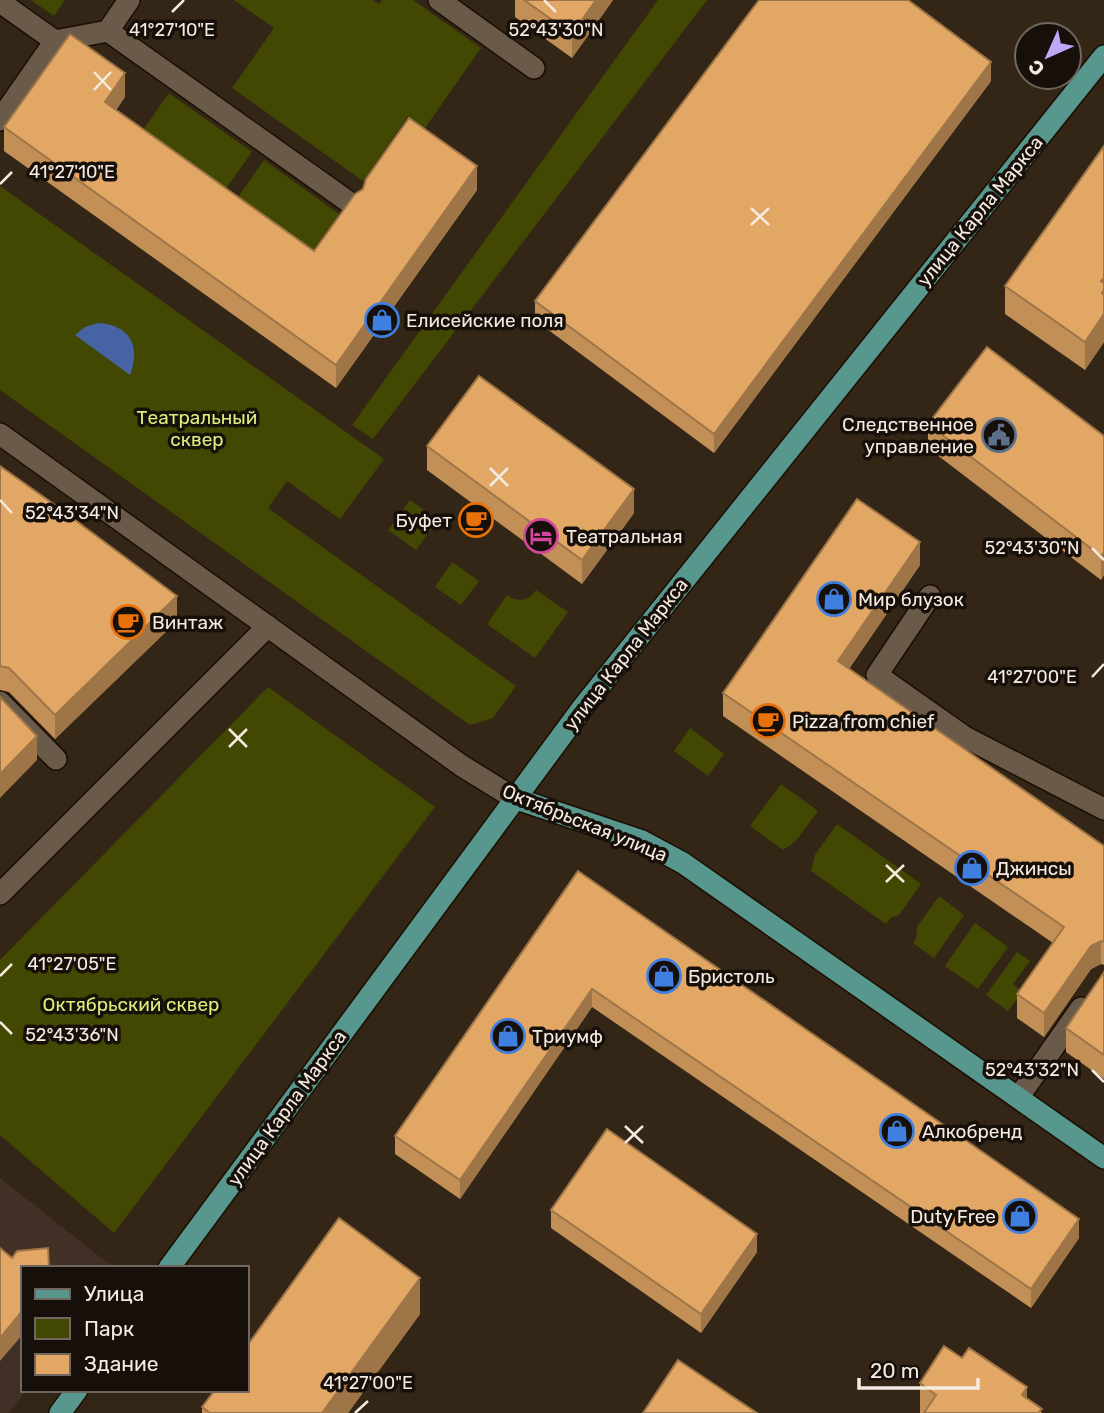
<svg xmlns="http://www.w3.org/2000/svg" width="1104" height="1413" viewBox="0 0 1104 1413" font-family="Rubik,sans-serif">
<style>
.commercial{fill:#413026}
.green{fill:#424802}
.water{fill:#4664a4}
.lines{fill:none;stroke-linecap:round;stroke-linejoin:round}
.minor-casing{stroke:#1b0f02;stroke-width:24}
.major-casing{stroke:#1b0f02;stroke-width:24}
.minor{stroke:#6a5a49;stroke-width:21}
.major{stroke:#57978e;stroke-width:21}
.wall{fill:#c29057}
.shaded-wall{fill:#9e7547}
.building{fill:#e2a765;stroke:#9e7547;stroke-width:2}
.ticks{fill:none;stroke:#f5ebe2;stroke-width:2.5}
.labels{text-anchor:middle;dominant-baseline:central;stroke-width:7;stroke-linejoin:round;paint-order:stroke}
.street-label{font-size:19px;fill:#f5ebe2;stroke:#17100a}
.poi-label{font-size:19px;fill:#f5ebe2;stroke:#17100a;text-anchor:start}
.park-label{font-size:19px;fill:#deed7c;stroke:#17100a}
.ticks-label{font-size:18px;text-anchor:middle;fill:#f5ebe2;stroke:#17100a;stroke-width:7;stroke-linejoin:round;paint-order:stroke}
</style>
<rect width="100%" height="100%" fill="#342617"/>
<path class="commercial" d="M0,1178L114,1268H23V1390H26L9,1413H0Z"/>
<path class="green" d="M31,0H65L54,16Z
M234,0H373L379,4L382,0H413L481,48L425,128L408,116L363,181L232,88L274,28Z
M658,0H707L373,439L352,425Z
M169,93L252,152L217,201L134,143Z
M264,160L339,214L304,263L229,210Z
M0,186L384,459L340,519L287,481L268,508L516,686L493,718L470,725L0,390Z
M410,500L438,520L416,550L388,530Z
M452,562L479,581L461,605L435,587Z
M536,590L568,612L535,658L487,624L507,595C517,603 529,601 536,590Z
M268,687L435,807L114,1233L0,1135V960Z
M690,728L724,754L708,776L674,751Z
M781,784L818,811L795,842L783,850L750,826Z
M837,824L921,884L899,915L890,918L886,924L811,871L815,855Z
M939,896L964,915L934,958L913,943L916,939L917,927Z
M975,923L1008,947L978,989L945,966Z
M1017,952L1030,961L1013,984L1022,992L1008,1011L986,995Z"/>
<path class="water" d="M98,323C130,325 141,346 130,375L75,335L85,327Z"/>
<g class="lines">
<g class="minor-casing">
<path id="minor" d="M129,0L108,31L353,205
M439,0L534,68
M0,2L55,41
M0,120L55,41L108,31
M0,434L462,766L514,798
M930,596L877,675L965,737L1104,809
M0,702L56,759
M0,894L268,626
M1018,1098L1081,1008"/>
</g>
<g class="major-casing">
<path id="major" d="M514,798L642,841L683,863L1104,1158
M169,1268L583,707L1104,56
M60,1413L77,1390"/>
</g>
<use href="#minor" class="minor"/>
<use href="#major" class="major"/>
</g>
<path class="wall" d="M515,0H613L572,58L515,17Z
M991,81L714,453L535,320V301Z
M125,97L116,110L314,251L477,190L336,388L4,151V127Z
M1104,146V342L1085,370L1005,314V286Z
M928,424L1104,436V575L1101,580L928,448Z
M427,446L634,513L582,584L427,470Z
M0,466L177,621L55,739L9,692L0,690Z
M920,565L849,669L1104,846V965L1101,964L1091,969L1044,1037L1017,1018V994L1053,943L723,716V693Z
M578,871L1079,1238L1031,1308L592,1007L460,1199L395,1154V1136Z
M1104,972V1079L1066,1052V1028Z
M551,1210L757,1252L701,1333L551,1228Z
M420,1314L348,1413H202V1407Z
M962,1358L1027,1399L1042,1413H920V1383Z"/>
<path class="shaded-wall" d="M596,0H613L572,58V34Z
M991,62V81L714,453V434Z
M125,73V97L105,126V102Z
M477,166V190L336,388V365Z
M1104,278V342L1085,370V342L1101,281Z
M634,489V513L582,584V560Z
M920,542V565L838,685V661Z
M1104,552V575L1101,580V556Z
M177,596V621L55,739V715Z
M37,736V760L0,798V774Z
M1101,941V964L1091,969L1044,1037V1013L1091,946Z
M592,989V1007L460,1199V1180Z
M1079,1219V1238L1031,1308V1289Z
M757,1234V1252L701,1333V1314Z
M420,1278V1314L348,1413H322Z
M23,1310V1334L0,1361V1338Z
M1027,1387V1413L1022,1395Z"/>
<path class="building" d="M524,0H596L572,34Z
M759,0H908L991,62L714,434L535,301Z
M70,34L125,73L105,102L314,251L355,194L363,189L366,179L409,118L477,166L336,365L4,127Z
M1104,146V278L1101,281L1104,283V290L1102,293L1104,295V314L1085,342L1005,286Z
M987,347L1104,436V552L1101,556L928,424Z
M479,376L634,489L582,560L427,446Z
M0,466L55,505L177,596L55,715L9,668L0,666Z
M857,499L920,542L838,661L1104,846V942L1101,941L1091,946L1044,1013L1017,994L1064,927L723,693Z
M0,697L37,736L0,774Z
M578,871L1079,1219L1031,1289L592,989L460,1180L395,1136Z
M1104,972V1055L1066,1028Z
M607,1129L757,1234L701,1314L551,1210Z
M339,1218L420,1278L322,1413H210L202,1407L215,1390H247V1346Z
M0,1248L12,1258L17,1251L48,1248L49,1268H23V1310L0,1338Z
M944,1346L962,1358L969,1348L1027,1387L1022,1395L1042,1409L1038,1413H924L936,1395L920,1383Z
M678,1360L757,1413H643Z"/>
<path class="ticks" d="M544,0L556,12M172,12L184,0M94,72L111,90M94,90L111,72M0,184L12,172M751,208L769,225M751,225L769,208M490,468L508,486M490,486L508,468M0,500L12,513M1092,548L1104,560M1092,677L1104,664M229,729L247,747M229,747L247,729M886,865L904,882M886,882L904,865M0,976L12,964M0,1022L12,1034M1092,1070L1104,1082M625,1126L643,1143M625,1143L643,1126M355,1413L368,1401"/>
<defs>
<g id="shop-ring" transform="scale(1.75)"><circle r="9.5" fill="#17100a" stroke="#3f7fe0" stroke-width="1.5"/><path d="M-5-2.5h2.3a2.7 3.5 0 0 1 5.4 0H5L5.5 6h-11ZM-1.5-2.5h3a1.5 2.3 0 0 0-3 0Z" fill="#3f7fe0"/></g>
<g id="civic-ring" transform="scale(1.75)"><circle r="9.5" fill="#17100a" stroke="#5c6f8a" stroke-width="1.5"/><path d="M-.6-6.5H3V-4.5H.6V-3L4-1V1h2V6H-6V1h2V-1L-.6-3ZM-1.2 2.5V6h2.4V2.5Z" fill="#5c6f8a"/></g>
<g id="cafe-ring" transform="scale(1.75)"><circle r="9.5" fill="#17100a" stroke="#e8710a" stroke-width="1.5"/><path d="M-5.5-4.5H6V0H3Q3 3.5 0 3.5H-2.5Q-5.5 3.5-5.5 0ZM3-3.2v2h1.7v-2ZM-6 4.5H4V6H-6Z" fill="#e8710a"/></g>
<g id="hotel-ring" transform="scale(1.75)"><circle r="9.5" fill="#17100a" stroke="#d1479c" stroke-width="1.5"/><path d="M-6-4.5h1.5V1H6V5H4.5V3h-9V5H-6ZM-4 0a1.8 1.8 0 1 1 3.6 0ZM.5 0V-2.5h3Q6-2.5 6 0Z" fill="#d1479c"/></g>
</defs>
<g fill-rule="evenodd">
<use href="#shop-ring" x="382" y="320"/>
<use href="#civic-ring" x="999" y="435"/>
<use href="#cafe-ring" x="476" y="520"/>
<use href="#hotel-ring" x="541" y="536"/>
<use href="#shop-ring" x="834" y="599"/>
<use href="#cafe-ring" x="128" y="622"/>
<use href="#cafe-ring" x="768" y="721"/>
<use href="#shop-ring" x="972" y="868"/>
<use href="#shop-ring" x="664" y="976"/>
<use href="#shop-ring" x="508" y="1036"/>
<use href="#shop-ring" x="897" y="1131"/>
<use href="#shop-ring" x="1020" y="1216"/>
</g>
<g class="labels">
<g class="street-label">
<text transform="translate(980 211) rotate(-51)">улица Карла Маркса</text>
<text transform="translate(626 654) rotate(-52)">улица Карла Маркса</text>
<text transform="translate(585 823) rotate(22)">Октябрьская улица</text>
<text transform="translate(287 1108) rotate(-54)">улица Карла Маркса</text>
</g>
<g class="poi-label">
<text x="406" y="320">Елисейские поля</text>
<text x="974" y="424" text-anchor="end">Следственное<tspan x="974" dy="22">управление</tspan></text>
<text x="452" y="520" text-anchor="end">Буфет</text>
<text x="566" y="536">Театральная</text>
<text x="858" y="599">Мир блузок</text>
<text x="152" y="622">Винтаж</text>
<text x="792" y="721">Pizza from chief</text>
<text x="996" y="868">Джинсы</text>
<text x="688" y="976">Бристоль</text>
<text x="532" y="1036">Триумф</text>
<text x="922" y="1131">Алкобренд</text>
<text x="996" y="1216" text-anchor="end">Duty Free</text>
</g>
<g class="park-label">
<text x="197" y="417">Театральный<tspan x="197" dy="22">сквер</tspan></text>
<text x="131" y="1004">Октябрьский сквер</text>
</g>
</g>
<g class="ticks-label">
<text x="172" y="36">41°27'10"E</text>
<text x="556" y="36">52°43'30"N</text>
<text x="72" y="178">41°27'10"E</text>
<text x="72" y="519">52°43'34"N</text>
<text x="1032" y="554">52°43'30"N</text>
<text x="1032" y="683">41°27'00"E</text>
<text x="72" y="970">41°27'05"E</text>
<text x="72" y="1041">52°43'36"N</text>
<text x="1032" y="1076">52°43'32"N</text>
<text x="368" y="1389">41°27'00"E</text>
</g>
<rect x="21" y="1266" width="228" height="126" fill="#17100a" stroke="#706860" stroke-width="2"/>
<rect x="35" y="1289" width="35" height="10" fill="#57978e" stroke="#706860" stroke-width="2"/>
<text x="84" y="1301" font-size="21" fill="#f5ebe2">Улица</text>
<rect x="35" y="1318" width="35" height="21" fill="#424802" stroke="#706860" stroke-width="2"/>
<text x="84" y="1336" font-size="21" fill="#f5ebe2">Парк</text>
<rect x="35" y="1354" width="35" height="21" fill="#e2a765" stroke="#706860" stroke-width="2"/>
<text x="84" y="1371" font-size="21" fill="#f5ebe2">Здание</text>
<g transform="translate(1048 56) rotate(225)"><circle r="33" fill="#17100a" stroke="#706860" stroke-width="2"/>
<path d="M0-5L12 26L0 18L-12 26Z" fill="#bda9f5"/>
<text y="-10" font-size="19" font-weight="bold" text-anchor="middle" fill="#f5ebe2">С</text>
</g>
<path d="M859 1378v10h119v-10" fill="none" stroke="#f5ebe2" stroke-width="3.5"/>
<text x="870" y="1378" font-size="21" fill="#f5ebe2" stroke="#17100a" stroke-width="5" paint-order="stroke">20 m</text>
</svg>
